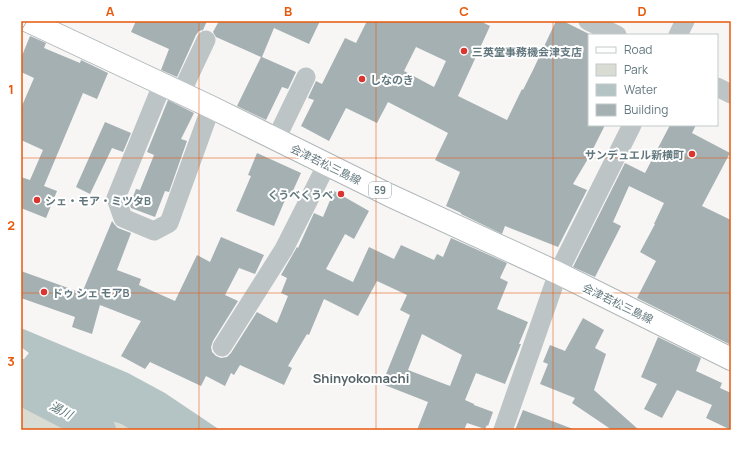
<svg xmlns="http://www.w3.org/2000/svg" width="752" height="451" viewBox="0 0 752 451" font-family="Manrope,'Noto Sans JP',sans-serif">
<style>
.green{fill:#d8dcd3}
.water{fill:#b4c4c5}
.lines{fill:none;stroke-linecap:round;stroke-linejoin:round}
.river{stroke:#b4c4c5;stroke-width:32}
.building{fill:#a5b0b3;fill-rule:evenodd}
.primary-casing{stroke:#b1b8ba;stroke-width:24}
.minor{stroke:#bdc4c6;stroke-width:19}
.primary{stroke:#fff;stroke-width:22}
.rail-casing{stroke:#9fa8ab;stroke-width:4.5}
.rail{stroke:#fff;stroke-width:3;stroke-dasharray:9;stroke-linecap:butt}
.grid{fill:none;stroke:#e8590c;stroke-width:1;stroke-opacity:0.55}
.poi-dot{fill:#db3530;stroke:#fff;stroke-width:1.5}
.labels{text-anchor:middle;dominant-baseline:central;stroke-width:4;stroke-linejoin:round;paint-order:stroke}
.shield{fill:#fff;stroke:#92a0a5;stroke-width:1}
.shield-label{font-size:10px;font-weight:bold;fill:#63787e}
.poi-label{font-size:11px;font-weight:bold;fill:#63787e;stroke:#fff;text-anchor:start}
.street-label{font-size:11px;fill:#63787e;stroke:#fff}
.water-label{font-size:12px;font-style:italic;fill:#5e7778;stroke:#fff}
.quarter-label{font-size:13px;font-weight:bold;fill:#556469;stroke:#fff}
.neatline{fill:none;stroke:#e8590c;stroke-width:1.5}
.grid-label{font-size:13px;text-anchor:middle;font-weight:bold;fill:#e8590c}
</style>
<rect width="100%" height="100%" fill="#f7f6f4"/>
<path class="green" d="M21,394L121,424L131,430H21Z"/>
<path class="water" d="M21,328L128,373L165,393L220,430H131L121,424L21,394V359H24L29,353L21,347Z"/>
<g class="lines">
<path class="river" d="M21,389L100,430"/>
</g>
<path class="building" d="M136,21H207L203,30L199,31L196,35L177,77L161,70L169,49L131,32Z
M219,21H320L309,44L274,28L262,57L296,72L288,89L282,87L266,120L237,106L261,57L216,37L213,32Z
M367,21H480L490,26L458,96L507,120L522,89L523,90L533,70L556,21H563L589,34V125H605L589,157L573,184L587,190L558,247L505,226L502,234L461,214V213L446,206L460,172L435,160L448,133L388,102L377,123L346,108L329,141L301,126L314,100L308,98L316,81L322,84L345,38L356,43ZM416,47L446,61L434,87L404,71Z
M30,36L46,43L44,48L80,63L81,60L108,73L97,99L83,93L44,186L57,191L46,218L21,208V177L30,180L43,150L21,140V108L34,78L21,72V58Z
M168,100L194,113L181,139L187,141L169,192L165,191L155,217L131,208L130,205L136,189L140,190L154,155L147,152Z
M105,122L131,133L123,152L112,148L90,194L76,187Z
M670,125H696L692,133L730,153L702,206L731,220V345L637,298L656,261L640,252L655,224H654L664,203L629,186L613,222L621,226L595,277L573,267L625,163L645,173Z
M257,153L301,173L291,195L288,193L274,226L236,211L251,176L248,175Z
M334,191L369,211L354,239L345,234L326,269L353,282L369,247L394,259L401,245L434,260L437,254L443,257L451,238L507,263L500,278L508,282L497,309L528,322L519,344H521L505,384L476,373L465,400L474,404V405L493,412L488,426L487,425L485,429L467,423L464,430H417L428,402L382,384L410,315L400,310L407,295L377,281L358,316L324,299L309,335L307,334L288,366L292,368L284,385L240,365L234,375L231,373L225,386L206,376L201,386L150,362L145,369L121,356L141,321L100,305L92,334L72,327L75,317L21,298V271L82,293L112,221L115,225L118,228L131,233L117,270L141,279L139,285L175,301L197,255L210,262L221,237L264,255L255,274L239,268L225,295L238,301L213,341L211,347L212,352L216,356L221,358L227,357L231,353L257,312L277,323L288,296L281,293L287,278L281,275L297,247L298,248L314,213L323,217ZM422,334L462,355L450,386L408,370Z
M583,318L604,330L595,348L606,354L594,390L639,430H612L572,403L575,398L540,384L548,364L543,362L550,345L565,351Z
M658,337L701,358L696,371L722,383L720,388L731,393V430L706,418L712,405L677,390L662,418L644,409L657,384L641,377Z
M523,410L573,429V430H515Z"/>
<g class="lines">
<g class="primary-casing">
<path id="primary" d="M28,21L211,107L389,195L558,273L731,359"/>
</g>
<path class="minor" d="M588,21L617,35
M678,35L685,21
M162,85L116,198L123,218L154,231L169,223L211,107
M717,87L731,94
M181,93L206,40
M276,139L306,77
M222,347L284,249L327,164
M503,430L558,273L632,125"/>
<use href="#primary" class="primary"/>
<g class="rail-casing">
<path id="rail" d="M21,27L25,21"/>
</g>
<use href="#rail" class="rail"/>
</g>
<path class="grid" d="M199,21V430M376,21V430M553,21V430M21,158H731M21,293H731"/>
<g class="poi-dot">
<circle cx="464" cy="51" r="4"/>
<circle cx="362" cy="79" r="4"/>
<circle cx="692" cy="154" r="4"/>
<circle cx="341" cy="194" r="4"/>
<circle cx="37" cy="200" r="4"/>
<circle cx="44" cy="292" r="4"/>
</g>
<g class="labels">
<rect class="shield" x="369" y="182" width="22" height="16" rx="3"/>
<g class="shield-label">
<text x="380" y="190">59</text>
</g>
<g class="poi-label">
<text x="472" y="51">三英堂事務機会津支店</text>
<text x="370" y="79">しなのき</text>
<text x="684" y="154" text-anchor="end">サンデュエル新横町</text>
<text x="333" y="194" text-anchor="end">くうべくうべ</text>
<text x="45" y="200">シェ・モア・ミツタB</text>
<text x="52" y="292">ドゥ シェ モアB</text>
</g>
<g class="street-label">
<text transform="translate(326 164) rotate(26)">会津若松三島線</text>
<text transform="translate(618 303) rotate(26)">会津若松三島線</text>
</g>
<g class="water-label">
<text transform="translate(61 410) rotate(27)">湯川</text>
</g>
<g class="quarter-label">
<text x="361" y="378">Shinyokomachi</text>
</g>
</g>
<rect width="752" height="451" fill="none" stroke="#ffffff" stroke-width="44"/>
<rect x="588" y="34" width="130" height="92" fill="#ffffff" stroke="#c1c9cb"/>
<rect x="596" y="47" width="20" height="6" fill="#ffffff" stroke="#c1c9cb"/>
<text x="624" y="54" font-size="12" fill="#63787e">Road</text>
<rect x="596" y="64" width="20" height="12" fill="#d8dcd3" stroke="#c1c9cb"/>
<text x="624" y="74" font-size="12" fill="#63787e">Park</text>
<rect x="596" y="84" width="20" height="12" fill="#b4c4c5" stroke="#c1c9cb"/>
<text x="624" y="94" font-size="12" fill="#63787e">Water</text>
<rect x="596" y="104" width="20" height="12" fill="#a5b0b3" stroke="#c1c9cb"/>
<text x="624" y="114" font-size="12" fill="#63787e">Building</text>
<rect x="22" y="22" width="708" height="407" class="neatline"/>
<g class="grid-label">
<text x="110" y="16">A</text>
<text x="288" y="16">B</text>
<text x="464" y="16">C</text>
<text x="642" y="16">D</text>
<text x="11" y="94">1</text>
<text x="11" y="230">2</text>
<text x="11" y="366">3</text>
</g>
</svg>
